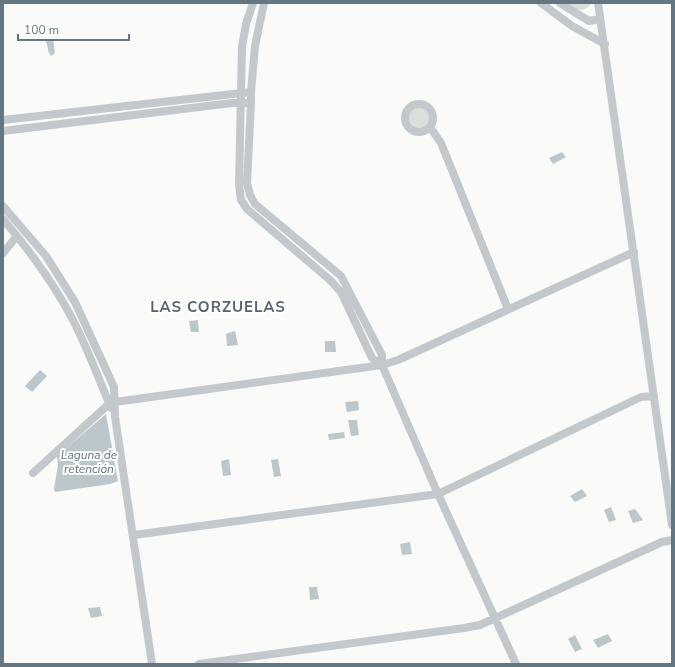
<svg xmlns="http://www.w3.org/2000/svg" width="675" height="667" viewBox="0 0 675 667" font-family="'Nunito Sans',sans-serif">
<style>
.green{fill:#dadfd7}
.water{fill:#bbc7cb}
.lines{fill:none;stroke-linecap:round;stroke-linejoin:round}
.minor{stroke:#c3c8cc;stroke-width:8}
.labels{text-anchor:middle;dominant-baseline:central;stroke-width:4;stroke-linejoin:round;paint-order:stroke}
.water-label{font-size:12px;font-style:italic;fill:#60757c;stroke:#fff}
.district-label{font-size:15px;font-weight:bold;letter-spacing:1px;fill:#57646e;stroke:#fff}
</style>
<rect width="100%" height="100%" fill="#fafaf8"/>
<path class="green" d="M568,3H591C584,15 576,9 568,3Z
M409 118a10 10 0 1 1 20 0a10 10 0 1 1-20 0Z"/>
<path class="water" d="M53,39L55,53L51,56L49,53L46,41Z
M562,152L566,157L553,164L549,158Z
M198,320L199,332H191L189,321Z
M235,331L238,345L227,346L226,334Z
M325,341H335L336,352H325Z
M40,370L47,376L32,392L25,386Z
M358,401L359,410L347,412L345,402Z
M106,414L118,481L110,484L55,492L54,489L58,465L57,456Z
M348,420H357L359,435L351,436Z
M344,432L345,438L329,440L328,434Z
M229,459L231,475L223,476L221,461Z
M278,459L281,476L274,477L271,460Z
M582,489L587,496L575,502L570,496Z
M611,507L616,520L609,522L604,510Z
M635,509L643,520L633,523L628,511Z
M410,542L412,554L402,555L400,544Z
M309,587H317L319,599L310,600Z
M100,607L102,616L91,618L88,608Z
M608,634L612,641L598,648L593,640Z
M575,635L582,649L575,652L568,639Z"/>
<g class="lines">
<path class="minor" d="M541,3L572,26L605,44
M560,3L589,21L600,19
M598,3L672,525
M251,92L255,46L264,3
M251,103L247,183L250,195L255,204L341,276L382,355V365L372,358L341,292L330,280L247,209L241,200L239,185L242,47L246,24L253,3
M405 118a14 14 0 1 1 28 0a14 14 0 1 1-28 0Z
M3,120L251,92V103H232L3,131
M430,127L441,143L508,309
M3,206L46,256L75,302L114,387L115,417L152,664
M3,219C30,251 55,285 74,322C88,350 99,379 111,408
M3,253L17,236
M382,365L438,494L516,664
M33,473L109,404L115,402L382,365L398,360L634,252
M134,535L438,494L641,397L654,396
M199,664L464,628L480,625L662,542L672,540"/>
</g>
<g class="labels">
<g class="water-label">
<text x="89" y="455">Laguna de<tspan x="89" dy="14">retención</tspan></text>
</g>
<g class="district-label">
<text x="218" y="307">LAS CORZUELAS</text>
</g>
</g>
<rect width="675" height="667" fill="none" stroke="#657683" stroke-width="8"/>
<path d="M18 34v6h111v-6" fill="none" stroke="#657683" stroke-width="2"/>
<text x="24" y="34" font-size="12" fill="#657683" stroke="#ffffff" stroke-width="3" paint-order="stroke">100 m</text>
</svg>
